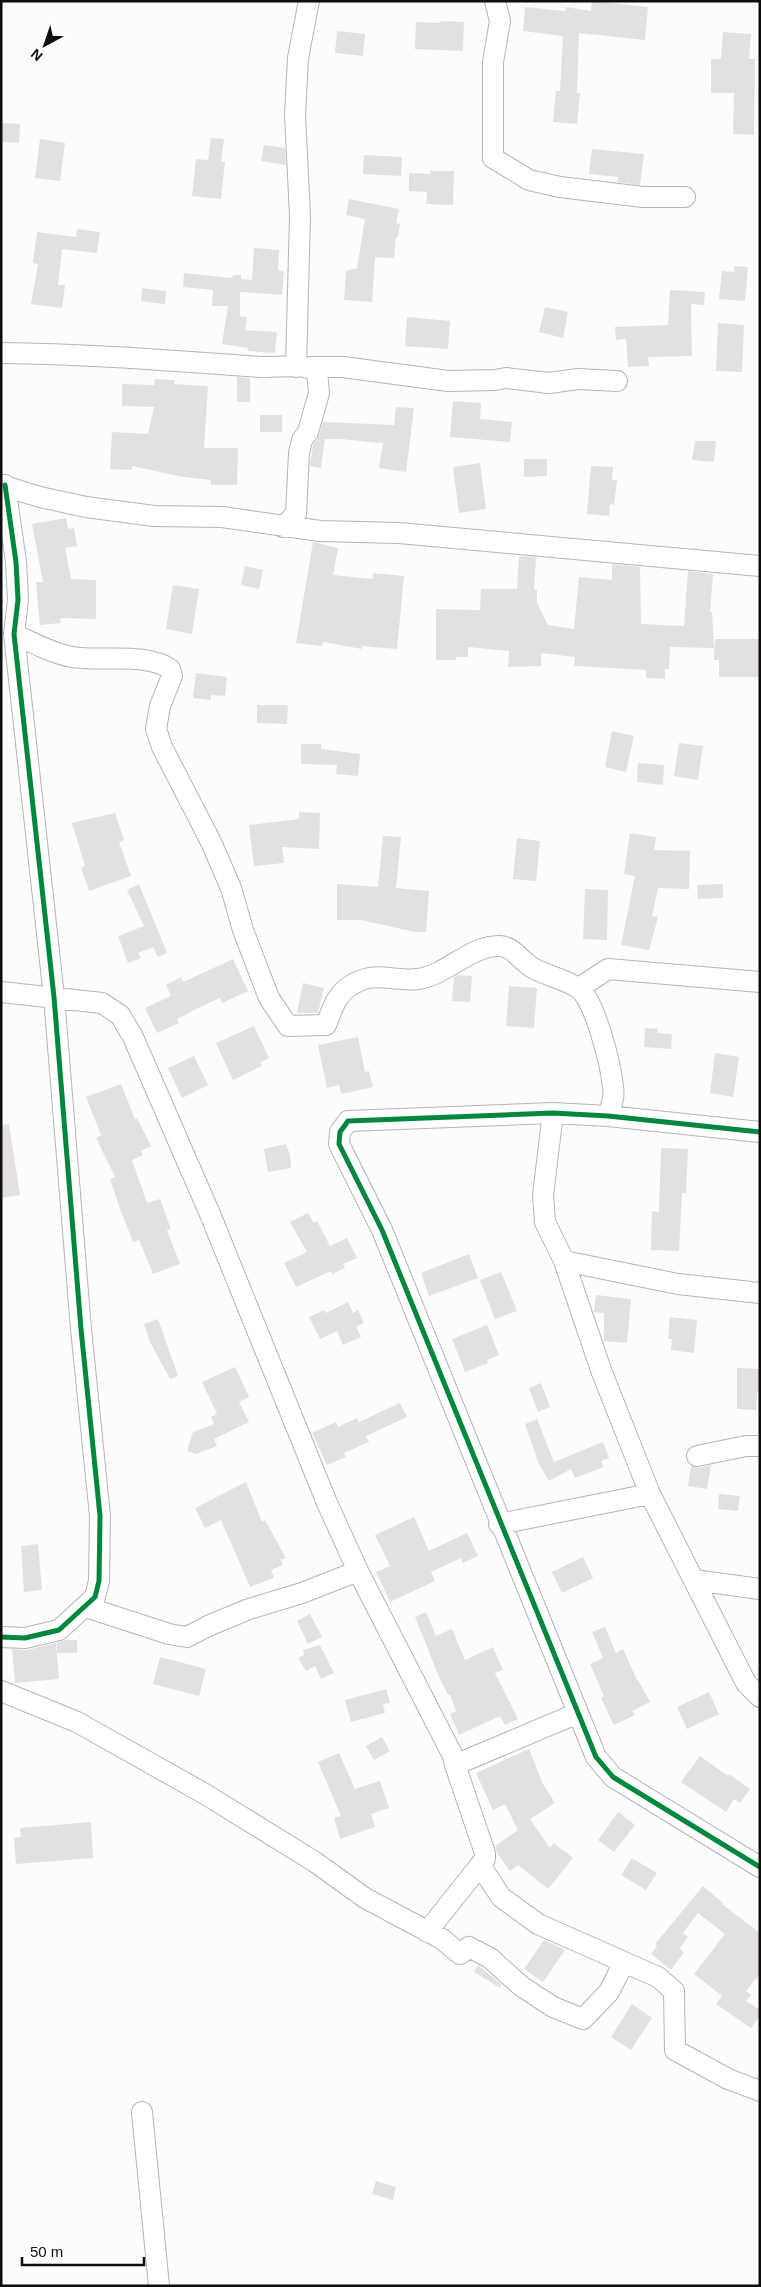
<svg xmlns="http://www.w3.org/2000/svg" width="761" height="2287" viewBox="0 0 761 2287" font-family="Helvetica,sans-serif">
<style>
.building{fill:#e3e0e1}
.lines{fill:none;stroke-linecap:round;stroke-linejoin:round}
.minor-casing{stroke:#b7b4b5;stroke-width:22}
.minor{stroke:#fff;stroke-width:20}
.cycleway-casing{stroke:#fff;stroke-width:8}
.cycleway{stroke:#00873e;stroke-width:5}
</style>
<rect width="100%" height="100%" fill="#fcfcfc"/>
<path class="building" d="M592,1L648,7L645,40L579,33L577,93H580L577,124L553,122L556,91H560L563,36L523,31L525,7L565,11L566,7L591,11Z
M440,21L464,22L463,51L415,49L416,22L440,23Z
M337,31L365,34L363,56L335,53Z
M723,32L751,34L749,59H755L754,135L733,134L734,93H711V59H721Z
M1,123L20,124L19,143L1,142Z
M211,138L224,139L221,162H225L221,199L192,196L196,159L208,160Z
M40,139L65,143L60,181L35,178Z
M264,145L285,148L286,165L261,161Z
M592,149L644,154L640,185L617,182L618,177L589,174Z
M364,155L402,157L401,176L363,174Z
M430,171H454L453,205L426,204L427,192L409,191V173L430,174Z
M349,199L399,209L396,223L400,224L398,237H396L394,258L375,257L372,302L344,300L346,271L357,268L365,219L346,215Z
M77,229L100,232L97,253L62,249L58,285H65L62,308L31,304L38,264L33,263L37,232L76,237Z
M254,248L279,250L278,270L284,271L282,295L240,292V316L247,317L245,330L277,332L275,353L248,351V348L222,344L228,306H212L213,290L183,287L184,273L232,278L233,275H241V279L252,280Z
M734,266L748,267L745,301L719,299L722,271L734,272Z
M142,288L166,291L165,304L141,301Z
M670,290L705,292L704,305L691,304L692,356L648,357L649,366L628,367L626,339L616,340L615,327L668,325Z
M545,307L568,312L563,338L539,332Z
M407,317L450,321L448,349L405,346Z
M718,323L744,325L742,372L716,371Z
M237,377L250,378V402H237Z
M155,379L174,380V384L208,386L204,448H238L237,485H211V480L183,477L132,466V470L110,469L112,432L148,434L154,407L122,406V384L154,385Z
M453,401L481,403L480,419L512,422L510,442L450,437Z
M396,407L414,408L406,472L379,468L383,443L340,439H325L321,468L310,466L313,445L319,436L323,422L394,425Z
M260,415H282V432H260Z
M695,441H716L714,462L692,460Z
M524,459H547V476L524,477Z
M480,463L486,509L459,513L453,467Z
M591,466L613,467L612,480H617L614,505L610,504L609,516L587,514Z
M66,518L68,529L74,528L77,546L65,548L71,579L96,580V619L60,618L61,623L40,625L36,582H43L32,524Z
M313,542L338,548L333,575L373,579V573L404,576L397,649L362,646V649L323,642L322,646L296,643Z
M519,556L536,557L534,590H537V603L548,625L574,629L579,577L612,580V564L640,567L641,624L684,626L688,571L713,574L710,612H712L714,648L670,647L669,669H665V679L646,678V670L574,666L575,657L541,653V666L508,667L509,651L468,647V657H456V660H436V609L480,610L481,589H517Z
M245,566L263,570L259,589L241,585Z
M173,585L199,589L192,634L166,629Z
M715,639H760V677H719V660H714Z
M196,673L227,677L225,696L211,695V700L193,698Z
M257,705H288L287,724L257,723Z
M612,731L634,736L626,772L605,767Z
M679,743L703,746L698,780L674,776Z
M301,744H321V749L360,754L358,776L336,774L337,765L301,764Z
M638,763L664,765L663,785L637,782Z
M299,812L320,813L319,849L282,847L284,863L254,866L249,825L299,819Z
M115,813L124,840L119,842L131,876L89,891L81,868L85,866L72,823Z
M630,833L656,837L654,850L690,851L689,889L658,888L652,916L658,917L649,950L621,945L635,876L624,874Z
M383,836L401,837L396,888L429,891L426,932H415L361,920H337V884L378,887Z
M517,838L540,841L536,881L513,879Z
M139,884L167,953L158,957L153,947L138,953L141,958L128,963L118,936L144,926L127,890Z
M723,884V898L698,899L697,885Z
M585,889L608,890L607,940L583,939Z
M233,959L248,991L222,1003L220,998L196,1009L177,1019L179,1023L157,1033L145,1008L171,996L166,985L181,977L183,982Z
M458,975L472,976L470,1002L452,1001L454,977Z
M303,983L324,988L318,1013H297Z
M509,986L537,988L534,1028L506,1026Z
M254,1026L269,1058L260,1062L262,1066L233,1080L216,1043Z
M645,1028L658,1029L657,1033L672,1034L671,1049L644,1047Z
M358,1037L365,1072L369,1071L373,1087L341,1094L339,1085L327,1088L318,1045Z
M715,1053L739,1057L733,1097L710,1093Z
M194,1056L208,1085L182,1098L168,1068Z
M121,1084L135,1119L137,1118L151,1146L141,1151L143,1155L132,1160L147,1203L160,1199L171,1229L167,1230L180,1264L153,1274L139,1240L133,1242L119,1206L110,1179L115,1177L96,1138L101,1135L86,1097Z
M9,1124L20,1195L1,1198V1125Z
M286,1144L290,1155L291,1168L268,1172L264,1149Z
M661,1148L688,1149L686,1193H682L679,1251L651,1250L652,1211L659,1212Z
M308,1213L314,1223L317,1221L330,1246L347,1238L357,1258L343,1264L345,1268L332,1274L331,1271L296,1287L284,1263L307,1252L290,1222Z
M469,1254L478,1278L429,1296L421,1273Z
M501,1272L517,1311L495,1319L480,1280Z
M596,1295L631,1299L627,1343L604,1341V1313L594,1312Z
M348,1302L353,1313L358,1310L364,1323L356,1327L361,1337L343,1345L337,1331L320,1339L309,1317L324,1310L326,1313Z
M670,1317L697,1320L694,1353L671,1350L672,1339H668Z
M158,1319L178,1376L170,1379L150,1342L144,1324Z
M487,1325L499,1355L487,1360L488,1363L465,1372L452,1339Z
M235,1367L249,1397L239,1402L249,1422L214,1439L217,1446L196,1454L187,1451L193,1432L214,1424L211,1417L217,1414L202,1382Z
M737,1368L760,1369V1392H757L756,1410L737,1409Z
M541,1383L550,1407L538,1412L529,1388Z
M400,1403L407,1417L366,1436L369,1442L344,1453L346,1457L327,1465L312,1433L336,1422L338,1427L357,1418L359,1422Z
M537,1419L554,1462L603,1442L609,1458L601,1461L604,1467L575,1478L571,1469L549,1481L539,1464L525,1424Z
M711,1465L707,1489L688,1486L691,1466L699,1468Z
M246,1482L262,1522L265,1520L286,1558L281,1560L283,1565L271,1570L274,1578L250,1587L221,1520L205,1528L195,1508Z
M719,1494L740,1496L738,1511L718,1509Z
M414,1517L429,1551L467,1533L478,1556L463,1563L461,1558L431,1572L435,1581L390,1602L376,1572L390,1566L375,1535Z
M38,1544L42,1590L24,1592L21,1546Z
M583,1557L593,1578L562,1593L552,1572Z
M426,1612L436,1636L452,1629L465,1660L493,1647L503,1670L495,1673L518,1719L505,1725L500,1716L459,1735L450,1714L456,1711L450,1695H448L439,1677L415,1617Z
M310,1614L322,1637L308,1644L297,1621Z
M605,1627L616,1653L623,1649L637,1680H638L650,1702L632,1711L635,1715L614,1725L601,1698L604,1696L590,1664L603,1658L592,1632Z
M65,1640H77V1653H57V1643Z
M56,1643L59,1679L15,1683L12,1649L27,1650Z
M320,1645L334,1673L321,1679L315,1666L306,1671L298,1658L304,1655L303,1650Z
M160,1657L206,1669L199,1696L153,1684Z
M386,1689L390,1703L383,1704L385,1713L351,1722L345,1700Z
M709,1692L719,1714L687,1729L677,1707Z
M382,1737L390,1751L374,1760L366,1746Z
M529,1749L543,1784L555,1803L530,1819L550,1848L554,1843L573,1858L548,1889L518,1865L510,1871L497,1853L495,1846L518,1830L505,1804L493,1810L476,1773Z
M339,1753L355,1789L380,1781L389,1808L371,1814L375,1827L340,1839L334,1818L341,1816L318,1762Z
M700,1756L728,1776L729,1774L750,1789L740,1803L734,1799L726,1812L681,1782Z
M618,1812L635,1825L614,1852L598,1840Z
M91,1822L93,1858L16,1864L14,1838L21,1837L20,1828Z
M632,1858L657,1873L646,1890L621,1875Z
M703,1886L723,1903L722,1904L760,1933V1974L746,1991L751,1995L746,2001L760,2010V2016L751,2028L716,2004L722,1996L694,1974L725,1934L698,1913L683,1933L688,1937L679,1949L684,1952L671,1970L651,1954L657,1946L655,1944Z
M544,1940L565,1950L543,1982L524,1969Z
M478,1965L502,1985L500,1988L474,1972Z
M632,2004L652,2018L631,2050L611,2037Z
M376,2181L396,2187L393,2200L372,2194Z"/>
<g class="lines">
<g class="minor-casing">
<path id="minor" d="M495,1L500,21L493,62V158L529,180L560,187L643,197H685
M1,353C88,354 175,361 261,367C278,368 303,362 317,372L319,393L308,432L302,440L299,453L296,514L283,527
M296,367L300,216L295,115L298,58L309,1
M310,367H343L448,381L495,380L506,378L549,383L578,379L617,381
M1,485L40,497L86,507L154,516L222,517L320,531L399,533L760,566
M14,634C33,643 52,653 72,657C100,662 147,652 170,669L172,676L160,706L156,729L162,747L211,842L231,888L243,930L269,998L288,1026L326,1025C333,1007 337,992 355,983C377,971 395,982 418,979C447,975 469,946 499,946C514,946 521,962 533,968C547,976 565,979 578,988C595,999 611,1066 613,1087C615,1097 611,1107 608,1116
M579,988L608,969L760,982
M1,992L102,1003L120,1015L133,1037L210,1214L327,1503L358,1571L453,1756L455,1765L578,1713
M553,1113L543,1195L545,1222L564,1261L601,1370L650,1494L746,1683L760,1697
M760,1132L608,1116L553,1113L348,1121L340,1132L339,1144L382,1230L596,1757L613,1777L760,1867
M564,1261L678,1284L760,1293
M697,1456L746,1446H760
M499,1524L650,1494
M694,1580L760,1589
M86,1607L169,1634L187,1637L208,1626L249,1609L302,1593L358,1571
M1,1637L25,1638L59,1630L95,1597L99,1581L100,1516L81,1329L54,997L14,634L18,600L16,562L5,485
M1,1691L77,1722L205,1794L315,1862L365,1898L442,1939L460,1954L469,1947L490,1958L521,1986L553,2007L583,2019L609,1992L624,1962L658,1977L674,1991L675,2050L728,2079L760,2091
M480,1865L501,1897L538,1924L624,1962
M427,1932L485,1859V1853L455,1765
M142,2112L159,2286"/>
</g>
<use href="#minor" class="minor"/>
<g class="cycleway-casing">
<path id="cycleway" d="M760,1132L608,1116L553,1113L348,1121L340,1132L339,1144L382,1230L596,1757L613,1777L760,1867
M1,1637L25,1638L59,1630L95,1597L99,1581L100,1516L81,1329L54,997L14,634L18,600L16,562L5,485"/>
</g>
<use href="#cycleway" class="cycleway"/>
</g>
<rect width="761" height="2287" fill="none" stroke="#110c0e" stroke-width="5"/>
<g transform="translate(45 45) rotate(220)" stroke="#ffffff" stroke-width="4" paint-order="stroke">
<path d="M0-4L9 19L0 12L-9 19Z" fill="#110c0e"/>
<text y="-8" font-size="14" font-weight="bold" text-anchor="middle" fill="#110c0e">N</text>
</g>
<path d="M22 2257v8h122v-8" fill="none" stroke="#110c0e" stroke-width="2.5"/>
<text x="30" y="2257" font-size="15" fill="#110c0e" stroke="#ffffff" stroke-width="4" paint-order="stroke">50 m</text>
</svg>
